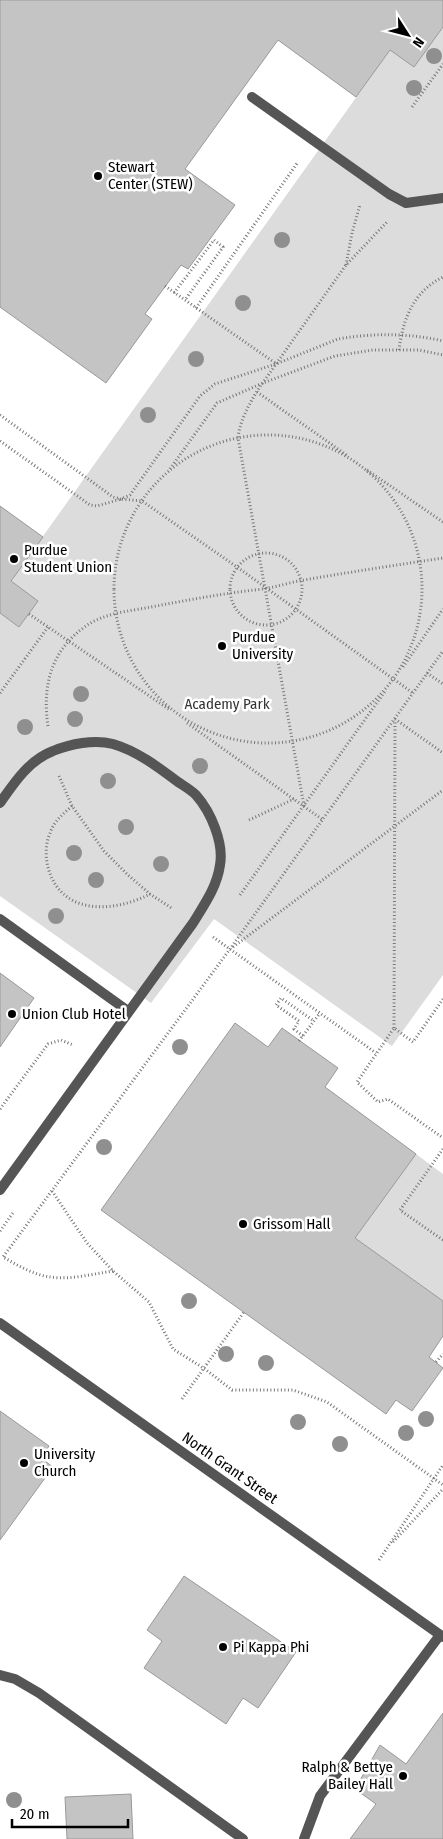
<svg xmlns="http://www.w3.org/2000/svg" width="443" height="1839" viewBox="0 0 443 1839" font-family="'Fira Sans Condensed',sans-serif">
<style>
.green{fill:#dcdcdc}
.building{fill:#c4c4c4;stroke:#999}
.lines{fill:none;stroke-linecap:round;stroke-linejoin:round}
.path{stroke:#777;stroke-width:3;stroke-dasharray:1 2.5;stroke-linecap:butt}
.lane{stroke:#555;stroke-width:10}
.street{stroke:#555;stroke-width:10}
.tree{fill:#8f8f8f}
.poi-dot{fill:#000;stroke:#fff;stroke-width:2}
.labels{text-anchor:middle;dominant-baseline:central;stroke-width:5;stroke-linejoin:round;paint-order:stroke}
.poi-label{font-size:15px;fill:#000;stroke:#fff;text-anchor:start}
.park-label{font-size:15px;fill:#333;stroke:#fff}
.street-label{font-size:15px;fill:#000;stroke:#fff}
</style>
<rect width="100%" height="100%" fill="#fff"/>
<path class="green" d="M443,27V975L392,1046L214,919L151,1003L0,896V613L19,627L38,601L11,581L390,50L414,67Z
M416,1154L443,1174V1301L355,1238Z"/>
<path class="building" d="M0,0H443V27L414,67L390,50L356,97L278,40L185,169L235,205L188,269L181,265L145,314L152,319L106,383L0,307Z
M0,506L43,537L11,581L38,601L19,627L0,613Z
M0,973L34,998L0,1047Z
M235,1023L268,1047L282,1028L338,1068L325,1087L416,1154L355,1238L443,1301V1336L429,1357L443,1368L412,1411L396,1400L386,1414L101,1210Z
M0,1411L49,1446L41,1458L53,1467L0,1540Z
M184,1576L296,1652L258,1708L243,1698L226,1724L144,1668L162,1641L147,1630Z
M443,1713V1839H350L376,1804L355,1789L380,1745L406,1764Z
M131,1794L133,1839H67L65,1797Z"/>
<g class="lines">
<path class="path" d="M412,107L443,64
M346,265L352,233L360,205
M165,286L275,363
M174,293L214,240L223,247L185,300
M196,308L298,162
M399,350C403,319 413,292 443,277
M257,392L348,456
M0,415L113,497L121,499L130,495L200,396L215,384L276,364L338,339C372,333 409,333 443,341
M114 589a154 154 0 1 1 308 0a154 154 0 1 1-308 0Z
M0,441L90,505L97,506L121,499L142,501L237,567L413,693
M170,469L217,403L263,383L335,356L373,350H419L443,355
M367,470L443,522
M230 589a36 36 0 1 1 72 0a36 36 0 1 1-72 0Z
M29,614L170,710
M403,667L443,609
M427,673L443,684
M0,693L48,627
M395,719L443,753
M187,723L323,820
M48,726C42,686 51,650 86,626C104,613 130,611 151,607C188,600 225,593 263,589C277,587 291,582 304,580C350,572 397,565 443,558
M59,776L72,806L104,851L128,875L150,894L173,909
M72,806C63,814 54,821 50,833C40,857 50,891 76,902C99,912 129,905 150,894
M304,806L238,438C240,420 248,407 257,391L346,265L387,222
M249,820L294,799
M240,895L386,690
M213,937L376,1053
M233,947L443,790
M443,999L413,1042L394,1028L357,1082L378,1102L388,1099L443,1138
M394,1028L395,720
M303,1036L294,1029L299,1021L276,1005L281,998L314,1021
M299,1041L320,1013
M0,1109L48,1044L61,1040L73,1045
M443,1149L400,1210L443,1240
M52,1191L87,1243L113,1271L149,1302L173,1349L205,1369L232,1390H293L327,1402L443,1485
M0,1231L13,1213
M113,1271C93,1274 70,1280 50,1277C34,1275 17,1265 3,1257L230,949L443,651
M436,1362L443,1354
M182,1399L244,1312
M393,1542L443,1489
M379,1560L443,1465"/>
<path class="lane" d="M252,97L389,194L406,203L443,198
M0,803C14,783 29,760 53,751C70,744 94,739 113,744C137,751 158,767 178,782C184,786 191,790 196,795C211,812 224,843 220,865C217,887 204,905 193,923L0,1190
M0,919L128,1011
M0,1675L15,1679L39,1693L243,1839
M304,1839L320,1796L440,1635"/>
<path class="street" d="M0,1323L443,1637"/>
</g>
<g class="tree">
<circle cx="434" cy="56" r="8"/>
<circle cx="414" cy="88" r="8"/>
<circle cx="282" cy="240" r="8"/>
<circle cx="243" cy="303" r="8"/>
<circle cx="196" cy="359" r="8"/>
<circle cx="148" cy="415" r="8"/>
<circle cx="81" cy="694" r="8"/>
<circle cx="75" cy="719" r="8"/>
<circle cx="25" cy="727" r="8"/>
<circle cx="200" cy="766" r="8"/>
<circle cx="108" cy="781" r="8"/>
<circle cx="126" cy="827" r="8"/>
<circle cx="74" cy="853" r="8"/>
<circle cx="161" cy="864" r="8"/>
<circle cx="96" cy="880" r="8"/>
<circle cx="56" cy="916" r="8"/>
<circle cx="180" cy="1047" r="8"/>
<circle cx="104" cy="1147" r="8"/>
<circle cx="189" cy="1301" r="8"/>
<circle cx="226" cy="1354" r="8"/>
<circle cx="266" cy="1363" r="8"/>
<circle cx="426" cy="1419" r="8"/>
<circle cx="298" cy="1422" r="8"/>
<circle cx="406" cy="1433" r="8"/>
<circle cx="340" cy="1444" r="8"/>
<circle cx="14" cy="1800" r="8"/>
</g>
<g class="poi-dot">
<circle cx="98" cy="176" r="5"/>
<circle cx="14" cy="559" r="5"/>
<circle cx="222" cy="646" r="5"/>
<circle cx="12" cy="1014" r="5"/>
<circle cx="243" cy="1224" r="5"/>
<circle cx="24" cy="1463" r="5"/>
<circle cx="223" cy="1647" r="5"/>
<circle cx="403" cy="1776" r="5"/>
</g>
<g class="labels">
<g class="poi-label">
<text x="108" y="167">Stewart<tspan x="108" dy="17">Center (STEW)</tspan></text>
<text x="24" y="550">Purdue<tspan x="24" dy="17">Student Union</tspan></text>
<text x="232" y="637">Purdue<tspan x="232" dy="17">University</tspan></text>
<text x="22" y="1014">Union Club Hotel</text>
<text x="253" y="1224">Grissom Hall</text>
<text x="34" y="1454">University<tspan x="34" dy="17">Church</tspan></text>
<text x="233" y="1647">Pi Kappa Phi</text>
<text x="393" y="1767" text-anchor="end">Ralph &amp; Bettye<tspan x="393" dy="17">Bailey Hall</tspan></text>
</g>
<g class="park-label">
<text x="227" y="704">Academy Park</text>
</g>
<g class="street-label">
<text transform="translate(230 1468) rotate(35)">North Grant Street</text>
</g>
</g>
<g transform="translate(408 35) rotate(126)" stroke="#ffffff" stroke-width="4" paint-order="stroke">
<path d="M0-4L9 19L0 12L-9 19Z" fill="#000000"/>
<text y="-8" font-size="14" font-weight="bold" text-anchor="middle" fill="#000000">N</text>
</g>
<path d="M12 1819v8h116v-8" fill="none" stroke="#000000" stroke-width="2.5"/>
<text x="20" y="1819" font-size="15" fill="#000000" stroke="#ffffff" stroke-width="4" paint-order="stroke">20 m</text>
</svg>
